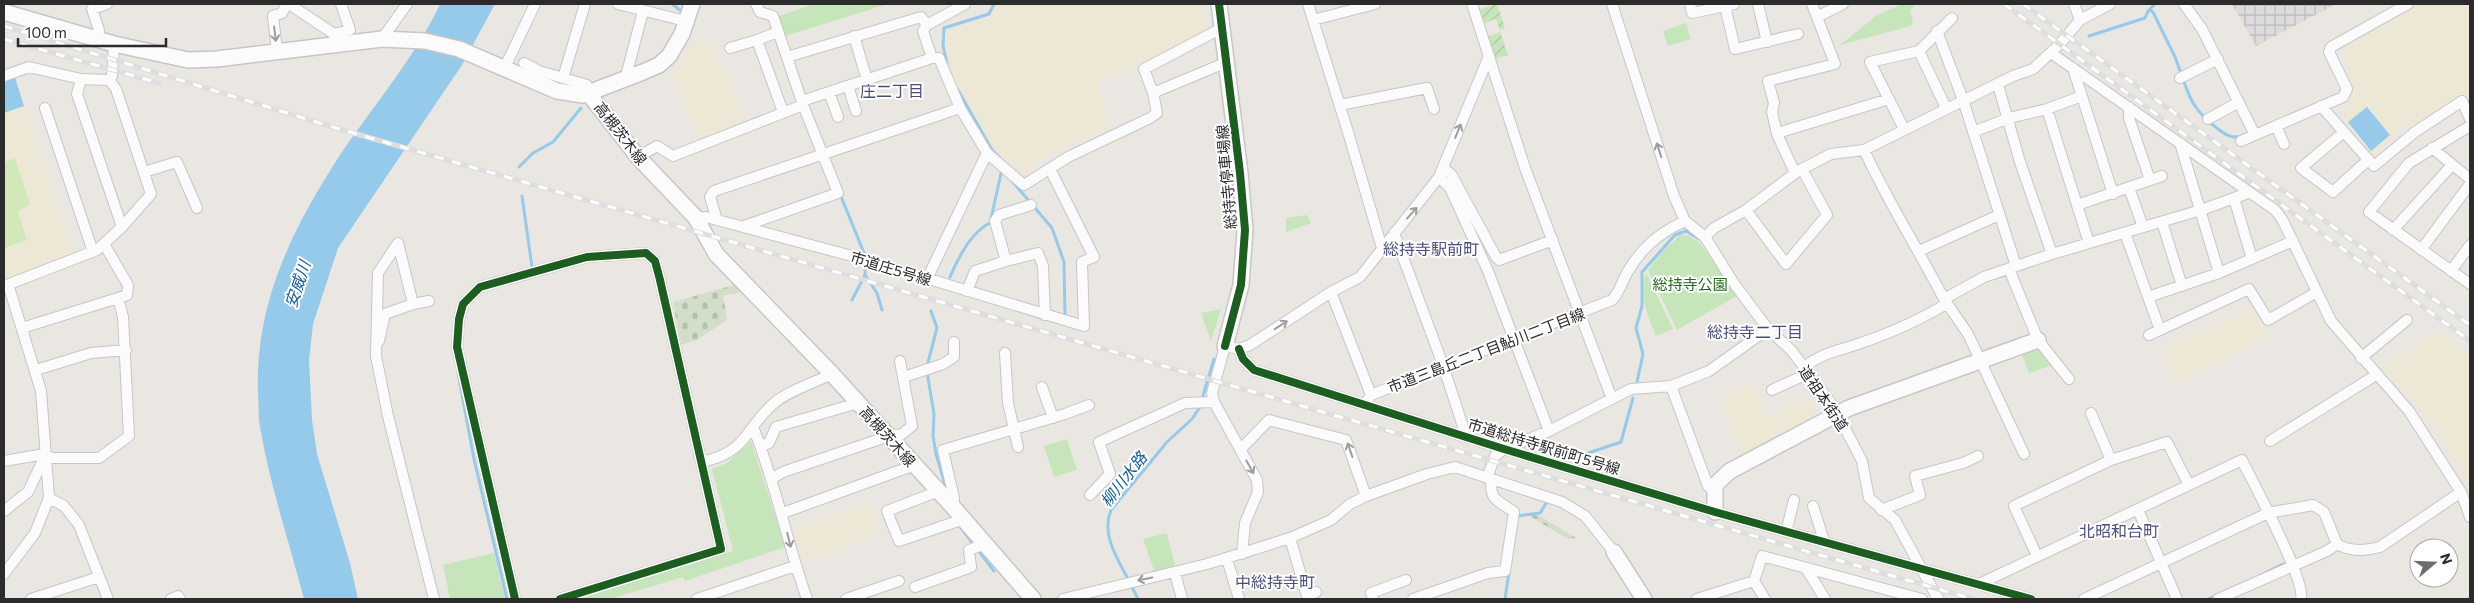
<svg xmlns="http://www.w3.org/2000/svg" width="2474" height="603" viewBox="0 0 2474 603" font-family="Commissioner,'Noto Sans JP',sans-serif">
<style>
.industrial{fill:url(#industrial-grid)}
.education{fill:#ede8d6}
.grass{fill:#c7e5ba}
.cemetery{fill:url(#cemetery-stones)}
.garden{fill:url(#garden-furrows)}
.pitch{fill:#d1e9b8}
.water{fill:#95caeb}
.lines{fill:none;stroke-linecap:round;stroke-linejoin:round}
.stream{stroke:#95caeb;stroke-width:3}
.street-casing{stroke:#c7c6c6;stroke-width:12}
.secondary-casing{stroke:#c7c6c6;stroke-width:18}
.street{stroke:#fcfbfb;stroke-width:10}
.secondary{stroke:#fcfbfb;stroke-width:15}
.rail-casing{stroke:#dededf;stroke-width:5}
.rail{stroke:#fff;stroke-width:3;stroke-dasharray:9;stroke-linecap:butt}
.cycleway-casing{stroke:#fff;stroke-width:11}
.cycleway{stroke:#1b5e20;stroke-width:8}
.oneway{stroke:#9e9d9d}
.labels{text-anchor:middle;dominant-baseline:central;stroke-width:4;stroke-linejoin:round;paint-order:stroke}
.street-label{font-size:15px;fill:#2b2b2b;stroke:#fff}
.park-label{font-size:15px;fill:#21691b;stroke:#fff}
.neighbourhood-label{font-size:16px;fill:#4b4e7d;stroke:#fff}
.water-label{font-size:16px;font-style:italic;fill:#0e5a9d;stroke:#fff}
</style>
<defs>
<pattern id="industrial-grid" width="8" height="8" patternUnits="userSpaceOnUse" patternTransform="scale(1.25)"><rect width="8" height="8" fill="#dedbdd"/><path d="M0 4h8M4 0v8" fill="none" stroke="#bfbcbe"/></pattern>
<pattern id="cemetery-stones" width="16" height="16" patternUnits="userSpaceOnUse" patternTransform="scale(1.25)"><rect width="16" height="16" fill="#d3dec9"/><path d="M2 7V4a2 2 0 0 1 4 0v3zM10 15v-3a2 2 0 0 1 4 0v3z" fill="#b5bfad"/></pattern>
<pattern id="garden-furrows" width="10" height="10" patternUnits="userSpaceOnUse" patternTransform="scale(1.25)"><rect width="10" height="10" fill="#c7e5ba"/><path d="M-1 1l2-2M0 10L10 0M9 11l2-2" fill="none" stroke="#abc5a0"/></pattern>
</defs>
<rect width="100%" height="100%" fill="#eae7e2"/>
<path class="industrial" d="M2232,4H2336L2256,46Z"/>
<path class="education" d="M997,4H1201L1207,33L1171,46L1159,59L1096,80L1111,129L1049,154L1024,176L993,145L956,84L946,50L947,30L990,17Z
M2416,4H2470V103L2401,130L2375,155L2341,118L2353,95L2344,49Z
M696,40L711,42L749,121L699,140L671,73Z
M15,73L75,257L4,284V77Z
M2254,307L2271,334L2174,386L2162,351Z
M2438,332L2470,357V485L2435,426L2381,368Z
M1750,382L1768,417L1808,397L1820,417L1744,454L1718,399Z
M867,502L879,535L804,561L793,530Z"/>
<path class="grass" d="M815,4H888L785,36L778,16Z
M1902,4H1915L1910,11L1913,22L1911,26L1840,45L1876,16Z
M1686,23L1691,39L1668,46L1663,31Z
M1307,215L1311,223L1286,232V218Z
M1680,235L1689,236L1700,243L1737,296L1677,330L1648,270L1663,251Z
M1646,273L1673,329L1656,336C1647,314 1639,296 1646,273Z
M1221,309L1211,341L1201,313Z
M2036,346L2052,365L2029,373L2021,352Z
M1067,439L1077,470L1054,477L1044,446Z
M751,441L785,547L685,581L683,577L610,599H568L733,551L712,469L727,463Z
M1167,533L1175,565L1170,569L1155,573L1143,539Z
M494,553L505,599H450L443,565Z"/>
<path class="cemetery" d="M738,284L744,291L723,296L727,320L697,340L681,344L673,302Z
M1526,514L1540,516L1576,538L1568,539Z"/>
<path class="garden" d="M1497,4L1505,28L1500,30L1496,19L1485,23L1480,9Z
M1500,32L1508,55L1495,59L1487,37Z"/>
<path class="pitch" d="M15,158L30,204L18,212L27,240L4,248V162Z"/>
<path class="water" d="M440,4H495L462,65L338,248L313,324L309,360L312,420L317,454L350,563L358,599H304C289,542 270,485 260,427C258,416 259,404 258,393C255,303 292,229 340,155C372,108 417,54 440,4Z
M14,74L24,106L4,113V78Z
M2367,107L2390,135L2371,151L2348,122Z"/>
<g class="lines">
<path class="stream" d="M672,4L685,14
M2149,10L2153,12C2160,27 2168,42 2175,57C2188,90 2187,106 2218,129C2226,135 2232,139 2242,136
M2089,36L2145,18L2148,11L2155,4
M947,64L943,45L944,28L989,14L994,4
M958,90L992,150L999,157
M519,167L533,153L553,142L581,108
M1012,181L1052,228L1064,262L1065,315
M840,194L866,258
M522,196L532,267
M865,268V275L877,293L882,310
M950,277C958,258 971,232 990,223L1002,169
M852,300L865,275
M927,366L937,328L931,311
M927,372L934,414L933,436L936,454L947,491
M458,373L474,459L507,599
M1637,382L1643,354L1636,328L1642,306V272L1675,235L1686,231L1699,239
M1202,399L1214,359
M1577,465L1588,453L1621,442L1633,398
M1517,516L1540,513L1547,502
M961,528L994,571
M2261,575L2283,564
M1128,579C1117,558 1101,534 1111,510L1167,442L1192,419L1200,407
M1131,585L1138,599
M1505,599L1509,572
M2208,599L2217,595"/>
<g class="street-casing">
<path id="street" d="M289,4L334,34L350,30L341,4
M618,4L689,22
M1308,4L1348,132L1382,248
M1472,4L1525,168L1612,399
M1612,4L1674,196L1685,221L1705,237L1733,282L1768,329L1791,350L1834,407L1862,461L1869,498L1895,520L1938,599
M1690,4L1692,13L1734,4
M1758,4L1767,42
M1812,4L1817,17L1843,4
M2074,4L2080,20
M2184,4L2202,29L2255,135
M1725,6L1735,49L1798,34
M1313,20L1375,4
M1937,31L1963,100L2016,266
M778,32L757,40L783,112
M854,36L867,80
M98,39L99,30L92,9L107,4
M382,39L407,4
M730,48L757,40
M277,51L273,16L282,13L287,4
M1919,51L1946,108
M2051,53L2275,210L2282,219L2331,321L2409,411L2461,492L2470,517
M787,57L921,17L927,25
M932,58L923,31L927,25L965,4
M524,63L539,71L587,85L589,94
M505,67L535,4
M2073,68L2113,194
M4,76L29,67L81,79L109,80L116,89L151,194L122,227L97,250L4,286
M563,78L585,4
M2180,78L2218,59
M81,79L77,94L122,227
M109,80L112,76L114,44
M625,80L643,11
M1998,85L2020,162L2052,254
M848,86L856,111
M829,92L838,117
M1153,93L1144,69L1222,28
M2082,96L2047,109L2077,205L2162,176
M802,101L932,58H939L960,108L987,153L1024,185L1068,157L1150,118L1157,113L1153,93L1227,62
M1340,105L1427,88L1434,109
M2321,106L2374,166L2415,132L2462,101L2470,119
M2129,107V118L2150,180
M45,108L93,252
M2208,119L2239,102
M2276,126L2284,144
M2470,126L2409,163L2369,212L2470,284
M1904,129L1870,62L1919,51L1952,18
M1784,131L1889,99
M1973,132L2009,118L2047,109
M2344,132L2301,168L2333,192L2368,160
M2241,141L2343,97L2347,89L2329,52L2331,47L2408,4
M2180,143L2219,273
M2432,148L2470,179
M1864,150C1888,202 1918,249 1944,299L1984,277L2052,254L2201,210L2248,193
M638,157L657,146L673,156L803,105
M1443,168L1451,174L1496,257L1499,260L1553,240
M144,172L177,162L197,208
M1795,173L1777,134L1772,112L1774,103L1768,81L1835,64L1817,17
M1439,177L1450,188L1488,271L1549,431
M2129,188L2143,227
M2234,198L2252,259
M2077,205L2089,243
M1746,210L1786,264L1827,215L1802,169
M696,218L706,217L863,259L1084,326L1082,262L1094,257L1050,169
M717,220L710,197L714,191L960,108
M2162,222L2182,286
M744,226L838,193L803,105L773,16L760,12L756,4
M2393,230L2452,165
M1394,233L1443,365L1466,436
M2125,233L2160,330
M1705,237L1714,228L1746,210L1798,171L1831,154L1864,150L2013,76L2033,69L2060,44L2080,20L2110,4
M398,243L378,273L376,356L388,416L434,599
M398,243L413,304
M2421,250L2470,184
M1919,251L1999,215
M1006,261L1038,253L1043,266L1045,315
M2009,269L2038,340L2069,379
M2451,271L2470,245
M927,279L987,153
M8,284L41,391L49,498L64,506L79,525L108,599
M967,291L975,271L1006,261L995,221L999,215L1031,205
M1331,292L1371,395
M2148,297L2219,273L2293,241
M1944,299L1968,334L2024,454
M22,328L118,298
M2149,335L2249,289L2268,320L2317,292
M379,341L385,314L413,304L429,301
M1239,349L1243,359L1254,370L1504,449L1715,512L2031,599
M1005,353L1008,403L1018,447
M2361,358L2407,320
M1804,367C1823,352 1839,351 1861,343C1890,333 1920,320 1946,304
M36,370L91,353L126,350
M904,377L943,364L954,357V342
M1671,386L1708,486L1713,491
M1042,387L1053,418
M1772,390L1809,373
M1365,404L1371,395L1612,300C1620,292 1621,283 1627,273C1641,248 1659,233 1685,221
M2091,413L2111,460
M753,427C776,484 787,543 807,599
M886,434L901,435L912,426L900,361
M2270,441L2376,375
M761,446L769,443L776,427L858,403
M1241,449L1269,420L1346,440L1366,496
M699,456L706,461C747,451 746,428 773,404C788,391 813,383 832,374
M4,461L45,454L52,458H99L129,436L123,317L118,298L127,295L128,285L104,244
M1487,478L1495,456L1504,449L1549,431L1631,389L1671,386L1709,371L1768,329
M771,479L783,472L889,436
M939,491L887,511L899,541L964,519
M1090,495L1110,474L1099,442L1185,403L1214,402
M1813,506L1825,544
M953,507L954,498L943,450L1065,414L1089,405
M1881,510L1920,495L1915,476L1963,463L1978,456
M2138,510L2177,599
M4,511L28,492L44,458
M783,513L915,465
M1786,532L1794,500
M1290,538L1307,596L1316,592
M1242,554L1245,523L1258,492L1257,480L1214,402L1212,393L1225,346L1239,349L1250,345L1331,292L1360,277L1439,177L1489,56
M2037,556L2014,506L2111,460L2167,442L2189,485
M1227,559L1239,599
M1807,570L1825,599
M1175,573L1182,599
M4,574L35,533L49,498
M1754,581L1762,556L1922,599
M1979,584L2242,460C2253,483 2306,580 2301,599
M915,587L971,567L969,550L985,544
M31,599L99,577
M171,599L178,596L180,599
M515,599L457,347L459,319L463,304L480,287L587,257L646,253L655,261L660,280L721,549L560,599
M697,599L795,566
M846,599L899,581
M1063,599L1207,564L1290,538L1331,520L1350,504L1366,496L1427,474L1455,467L1562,502L1585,516L1614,552
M1373,599L1371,593L1406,580
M1413,599L1488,573L1505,571L1514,512C1499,501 1488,500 1492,479
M1697,599L1754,581L1765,599
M2084,599L2268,513L2313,505L2324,512L2337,544
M2218,599L2327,551L2337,544C2350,552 2365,551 2380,547L2461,492"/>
</g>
<g class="secondary-casing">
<path id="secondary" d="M1219,4L1240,173L1245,230L1241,285L1225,346
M4,12L114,44L188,60L217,59L382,39L425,41L459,49L557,91L583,95L643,72L659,65L669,56L682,34L692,4
M589,94L638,157L696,218L716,254L832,374L953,507L1033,599
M1715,512V485L1730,471L1849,408L2038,340
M1614,552L1644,599"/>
</g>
<use href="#street" class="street"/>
<use href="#secondary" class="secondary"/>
<g class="rail-casing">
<path id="rail" d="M2004,4L2470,341
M2023,4L2470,325
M4,26L336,128L1973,599
M4,39L159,83"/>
</g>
<use href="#rail" class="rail"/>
<g class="cycleway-casing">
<path id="cycleway" d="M1219,4L1240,173L1245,230L1241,285L1225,346
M1239,349L1243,359L1254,370L1504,449L1715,512L2031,599
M515,599L457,347L459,319L463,304L480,287L587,257L646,253L655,261L660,280L721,549L560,599"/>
</g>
<use href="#cycleway" class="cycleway"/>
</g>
<defs><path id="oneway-shaft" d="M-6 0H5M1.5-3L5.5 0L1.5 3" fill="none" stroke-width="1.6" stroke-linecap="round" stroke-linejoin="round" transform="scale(1.25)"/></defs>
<g class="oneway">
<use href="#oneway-shaft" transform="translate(275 34) rotate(83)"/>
<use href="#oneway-shaft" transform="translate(1458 131) rotate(-68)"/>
<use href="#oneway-shaft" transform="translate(1659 150) rotate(-108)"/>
<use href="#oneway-shaft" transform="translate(1412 213) rotate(-48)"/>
<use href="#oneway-shaft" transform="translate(1281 325) rotate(-33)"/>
<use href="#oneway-shaft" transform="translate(1350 450) rotate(-109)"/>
<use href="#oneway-shaft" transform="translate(1250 467) rotate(61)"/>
<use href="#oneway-shaft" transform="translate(789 540) rotate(76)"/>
<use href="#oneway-shaft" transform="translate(1145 579) rotate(168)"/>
</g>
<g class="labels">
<g class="street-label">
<text transform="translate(621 133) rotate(52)">高槻茨木線</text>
<text transform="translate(1226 177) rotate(-95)">総持寺停車場線</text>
<text transform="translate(891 268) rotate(17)">市道庄5号線</text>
<text transform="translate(1486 350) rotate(-21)">市道三島丘二丁目鮎川二丁目線</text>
<text transform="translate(1824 398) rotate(56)">道祖本街道</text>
<text transform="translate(888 436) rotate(48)">高槻茨木線</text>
<text transform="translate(1544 446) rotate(17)">市道総持寺駅前町5号線</text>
</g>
<g class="park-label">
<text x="1690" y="284">総持寺公園</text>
</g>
<g class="neighbourhood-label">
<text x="892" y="90">庄二丁目</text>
<text x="1431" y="248">総持寺駅前町</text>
<text x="1755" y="331">総持寺二丁目</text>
<text x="2119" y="530">北昭和台町</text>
<text x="1275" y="581">中総持寺町</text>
</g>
<g class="water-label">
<text transform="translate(297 284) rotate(-72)">安威川</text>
<text transform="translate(1123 479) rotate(-52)">柳川水路</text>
</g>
</g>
<rect width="2474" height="603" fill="none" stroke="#2b2b2b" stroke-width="10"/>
<g transform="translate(2434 563) rotate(71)"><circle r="24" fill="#ffffff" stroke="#aaaaaa"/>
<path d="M0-4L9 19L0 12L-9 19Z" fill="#6e6d6b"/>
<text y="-8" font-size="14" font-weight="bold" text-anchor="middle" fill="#2b2b2b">N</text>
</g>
<path d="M18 38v8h148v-8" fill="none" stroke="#2b2b2b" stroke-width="2.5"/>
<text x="25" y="38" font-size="15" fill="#2b2b2b" stroke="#ffffff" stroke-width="4" paint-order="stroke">100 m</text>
</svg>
